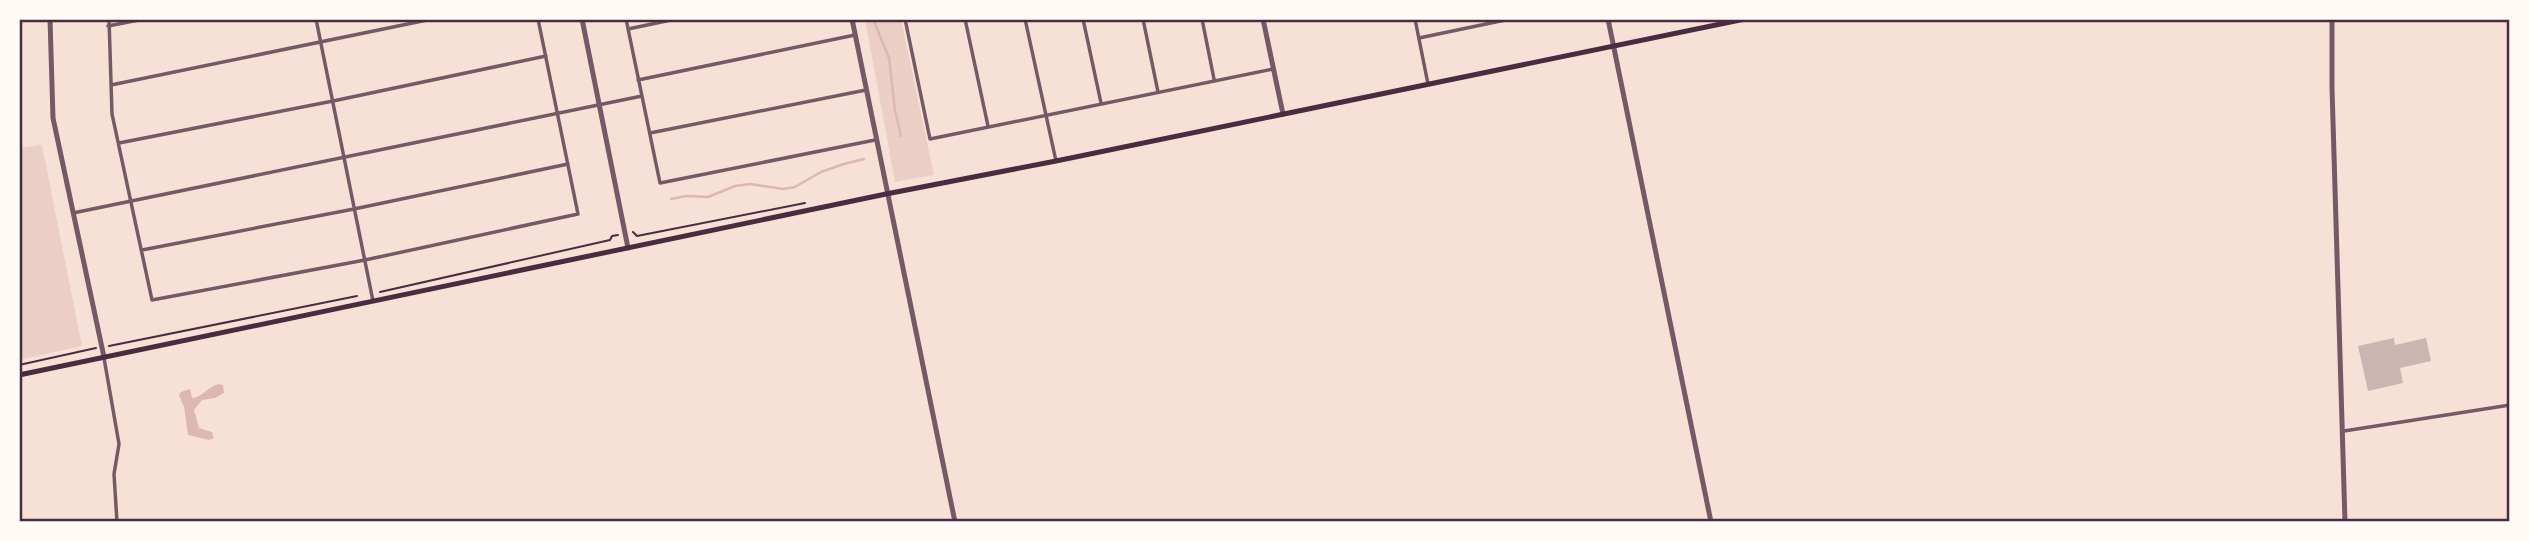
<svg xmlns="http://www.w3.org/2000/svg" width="2529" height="541" viewBox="0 0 2529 541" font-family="Ubuntu,sans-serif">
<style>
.green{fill:#ebcfc5}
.water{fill:#dcb8b0}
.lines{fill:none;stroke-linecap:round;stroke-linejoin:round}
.stream{stroke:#dcb8b0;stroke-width:2.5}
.building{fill:#ccb4b1}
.path{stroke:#4a2c40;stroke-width:2}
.minor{stroke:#755966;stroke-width:3.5}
.tertiary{stroke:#755966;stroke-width:5}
.secondary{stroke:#4a2c40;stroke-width:5}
.neatline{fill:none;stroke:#4a2c40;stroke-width:2.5}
</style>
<rect width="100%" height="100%" fill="#f7e1d7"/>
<path class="green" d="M865,19H901L934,175L895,182Z
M42,145L82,346L19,360V148Z"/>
<path class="water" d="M219,384L223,385L224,393L215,398L202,400L194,410L199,428L212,432L214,438L209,440L188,435L184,407L179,395L181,392L190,389L192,398C203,397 208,386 219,384Z"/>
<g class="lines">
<path class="stream" d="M873,19L889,58L895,110L901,136
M671,199L686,196L708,197L735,186L750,184L783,189L795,187L821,172L844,164L864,159"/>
</g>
<path class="building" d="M2394,338L2395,345L2426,338L2431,361L2400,368L2403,383L2368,391L2358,346Z"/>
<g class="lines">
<path class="path" d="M633,232L637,236L805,203
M380,292L610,240L612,236L618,235
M109,346L357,296
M19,365L96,348"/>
<path class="minor" d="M109,19L112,114L152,300L365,260L578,214L538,19
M316,19L373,301
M626,19L660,183L875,140
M905,19L930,139L1273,69
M965,19L988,126
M1025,19L1056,161
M1083,19L1101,103
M1143,19L1158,92
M1202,19L1214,79
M1415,19L1428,84
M108,26L144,19
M628,29L676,19
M1419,38L1510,19
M638,80L855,35
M111,85L432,19
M650,133L866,90
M119,143L333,101L546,56
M73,213L642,96
M142,250L354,209L568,164
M104,358L119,444L114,474L117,522
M2344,431L2510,405"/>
<path class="tertiary" d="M50,19L53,118L104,357
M582,19L628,248
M852,19L955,522
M1263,19L1283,114
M1608,19L1711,522
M2332,19V88L2345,522"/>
<path class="secondary" d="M19,375L886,194L1056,161L1745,19"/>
</g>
<rect width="2529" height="541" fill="none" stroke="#fffaf5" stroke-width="42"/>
<rect x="21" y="21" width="2487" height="499" class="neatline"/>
</svg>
